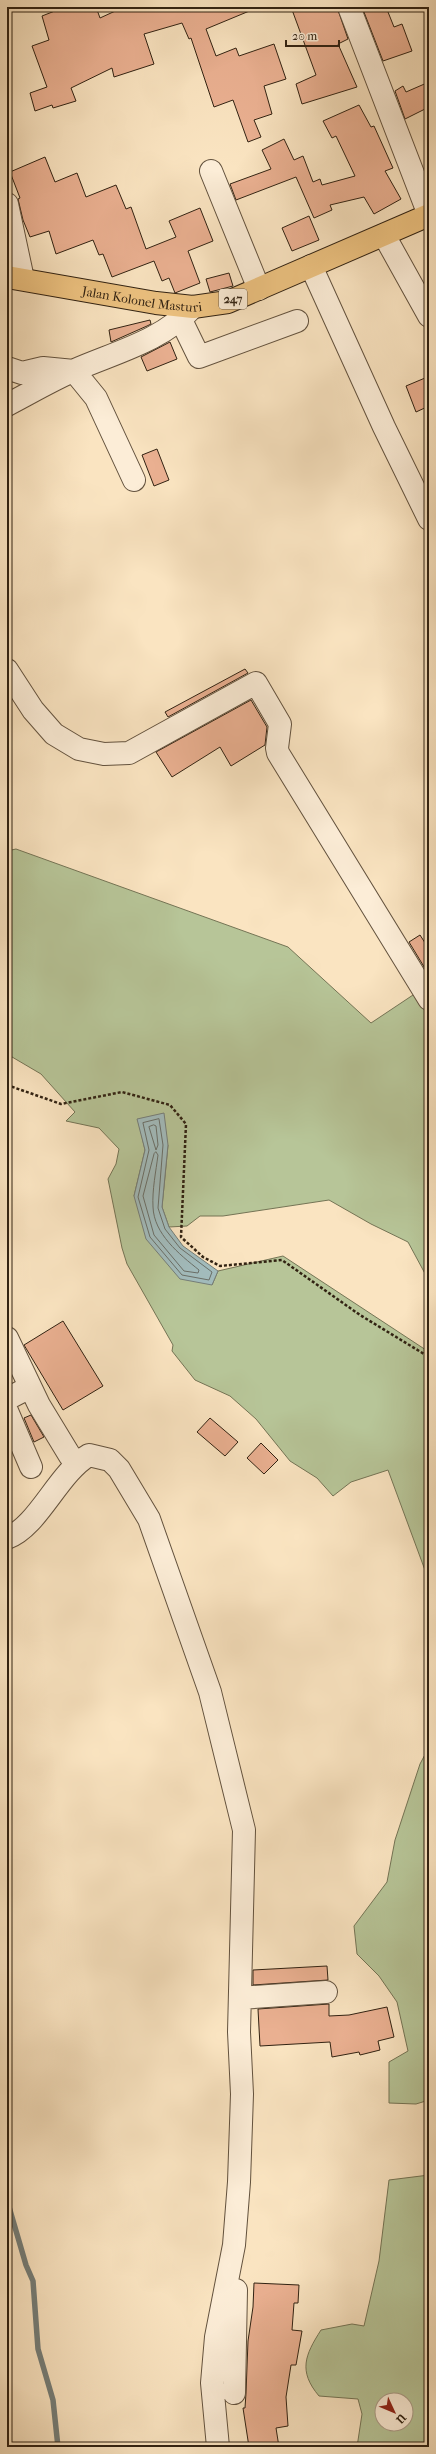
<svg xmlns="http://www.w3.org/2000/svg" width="436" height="2454" viewBox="0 0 436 2454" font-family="'IM FELL French Canon',serif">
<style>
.green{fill:#b7c598;stroke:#747455;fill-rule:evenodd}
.water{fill:#a2bcbd;stroke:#757e79}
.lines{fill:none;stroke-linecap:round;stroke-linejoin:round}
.shore{stroke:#6a6f68;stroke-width:1}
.stream{stroke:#757e79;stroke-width:5.5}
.building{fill:#eab091;stroke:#312212}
.minor-casing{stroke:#63523e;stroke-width:24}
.major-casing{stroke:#312212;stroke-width:24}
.path{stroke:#312212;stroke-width:2.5;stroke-dasharray:3 2;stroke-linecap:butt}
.minor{stroke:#fcedd7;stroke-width:22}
.major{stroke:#edc280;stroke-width:22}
.labels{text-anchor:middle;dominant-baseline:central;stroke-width:3;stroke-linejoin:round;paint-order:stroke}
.shield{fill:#fcedd7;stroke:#6e5f4d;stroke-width:1}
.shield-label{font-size:12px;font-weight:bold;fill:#312212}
.street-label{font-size:13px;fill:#312212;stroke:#fcedd7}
</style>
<rect width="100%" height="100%" fill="#fae4c1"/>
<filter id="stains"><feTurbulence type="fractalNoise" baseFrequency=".005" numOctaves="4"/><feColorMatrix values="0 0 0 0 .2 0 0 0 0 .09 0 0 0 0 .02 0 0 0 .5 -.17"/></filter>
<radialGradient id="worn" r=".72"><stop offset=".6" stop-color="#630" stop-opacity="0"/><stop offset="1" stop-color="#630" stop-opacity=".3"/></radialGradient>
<path class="green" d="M16,849L288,947L371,1023L419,991L429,1007V1281L408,1242L371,1224L329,1200L223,1216H200L187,1226L169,1227L162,1207L168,1145L138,1119L145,1150L134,1196L212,1285L218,1271L283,1256L429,1352V1581L388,1470L351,1482L333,1496L317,1478L290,1461L256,1419L230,1396L195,1380L172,1351L173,1345L127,1264L122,1248L108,1179L116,1164L119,1149L99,1128L66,1121L75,1112L41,1074L7,1054V851Z
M429,1747V2100L416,2104L389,2103V2062L408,2051L397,2002L379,1976L357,1954L354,1926L387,1882L395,1840L420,1764Z
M429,2175V2447H357L362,2414L358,2399L319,2396C298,2371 305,2355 321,2330L352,2324L364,2326L379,2261L389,2180ZM382,2400H406V2424H382Z"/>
<path class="water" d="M164,1113L168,1145L162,1207L169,1227L183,1246L218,1271L212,1285L180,1279L146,1239L134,1196L145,1150L137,1119Z"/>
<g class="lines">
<path class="shore" d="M159,1119L163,1145L158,1208L165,1229L180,1248L212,1272L209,1280L182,1275L150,1237L138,1197L149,1150L143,1123Z
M154,1125L156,1126L158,1145L156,1150L149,1127Z
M156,1152L158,1155C156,1171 152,1190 153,1207C154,1234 179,1254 199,1270L198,1273L184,1271L154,1235L143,1196L154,1154Z"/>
<path class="stream" d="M7,2200L26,2265L33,2281L38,2349L53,2400L58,2447"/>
</g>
<path class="building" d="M65,7H96L100,18L124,7H259L206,29L216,56L236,48L239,56L274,44L286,79L264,86L272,114L254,120L261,137L248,142L233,100L214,107L191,38L189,39L182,23L144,34L154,64L114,77L112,68L71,88L76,101L53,108L52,105L35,111L30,93L47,87L32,46L49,40L42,16Z
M291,7H337L348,39L338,44L357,87L302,104L296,84L316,75Z
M362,7H386L394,27L402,24L412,51L383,61Z
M429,82V107L405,119L395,91L403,86L406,92Z
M359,105L371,127L374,126L393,168L385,171L401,199L374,214L364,197L330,205L332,210L314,218L296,177L236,200L230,184L271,169L262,150L284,139L294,160L303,156L313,182L320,179L322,185L355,176L336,136L332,138L323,121Z
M45,157L55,182L77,173L86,197L116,185L126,209L131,207L146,249L176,237L169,221L200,208L213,241L188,251L200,283L175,293L169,278L162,281L154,261L112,277L103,254L99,255L93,240L56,254L49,231L30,237L23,220L18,199L20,198L10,172Z
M309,216L319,240L292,251L282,228Z
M229,273L233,286L210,292L206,279Z
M150,320L151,324L147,326L111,342L109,330Z
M170,342L177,359L147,371L141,357Z
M425,378L429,387V406L416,412L406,386Z
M157,449L169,480L154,486L142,455Z
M245,669L248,673L168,717L165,712Z
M251,700L267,727L265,745L231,766L220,747L172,777L156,752Z
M420,935L429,949V975L409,942Z
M63,1321L103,1386L63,1410L24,1345Z
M31,1415L44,1437L34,1442L24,1418Z
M210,1418L238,1442L225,1456L197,1432Z
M261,1443L278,1460L264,1474L247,1458Z
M327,1966L328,1980L253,1985V1970Z
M329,2004V2016L349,2015L387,2007L394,2037L378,2041L380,2050L360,2055L359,2052L332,2057L330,2042L260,2046L258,2009Z
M254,2283L299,2285L298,2303H294L292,2330L302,2331L296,2365H291L286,2397L288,2426L276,2428L279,2447H249L243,2408H245L246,2393L248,2341L253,2307Z"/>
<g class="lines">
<g class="minor-casing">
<path id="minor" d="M349,7L429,215
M211,171L259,289
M7,204L23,279
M384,235L429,316
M311,266L384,427L429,519
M181,320L199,357L297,321
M7,368L22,373L43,368L74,371L96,398L134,480
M7,405C30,393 52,380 75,370C116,352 162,341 193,307
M7,670L33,710L54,734L79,749L104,754L129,753L256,683L280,724L277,748L278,753L429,999
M7,1338L39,1405L70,1456L78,1461
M7,1399L30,1387
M7,1411L31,1467
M7,1538C38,1527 58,1473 89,1455L110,1460L119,1469L149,1519L210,1692L244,1830L239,2032L242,2094L239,2182L234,2245L216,2337L212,2383L218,2447
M240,1998L326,1992
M234,2393L236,2290"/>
</g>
<g class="major-casing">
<g id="major">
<path id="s1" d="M7,277L156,303L193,307L228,302L429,215"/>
</g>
</g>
<path class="path" d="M7,1085L61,1104L122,1092L170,1105L186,1124L181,1237L203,1257L220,1266L282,1260L360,1315L429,1357"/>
<use href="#minor" class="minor"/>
<use href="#major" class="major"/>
</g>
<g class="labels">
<rect class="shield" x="219" y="289" width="28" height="20" rx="3"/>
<g class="shield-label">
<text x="233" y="299">247</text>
</g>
<g class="street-label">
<text stroke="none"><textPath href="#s1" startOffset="137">Jalan Kolonel Masturi</textPath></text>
</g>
</g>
<rect width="436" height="2454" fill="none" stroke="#fae4c1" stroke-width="24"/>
<rect x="8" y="8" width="420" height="2438" fill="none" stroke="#312212" stroke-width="2"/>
<rect x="12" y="12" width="412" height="2430" fill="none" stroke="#312212"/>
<g transform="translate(394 2412) rotate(134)"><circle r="19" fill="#fcedd7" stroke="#ab9c88"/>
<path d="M0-3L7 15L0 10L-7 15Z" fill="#8f2418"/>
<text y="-6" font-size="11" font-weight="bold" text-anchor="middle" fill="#312212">U</text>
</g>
<path d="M286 40v6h53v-6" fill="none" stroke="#312212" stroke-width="2"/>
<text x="292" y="40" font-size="12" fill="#312212" stroke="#fcedd7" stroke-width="3" paint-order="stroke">20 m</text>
<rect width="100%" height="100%" filter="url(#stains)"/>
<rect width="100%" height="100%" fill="url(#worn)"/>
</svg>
